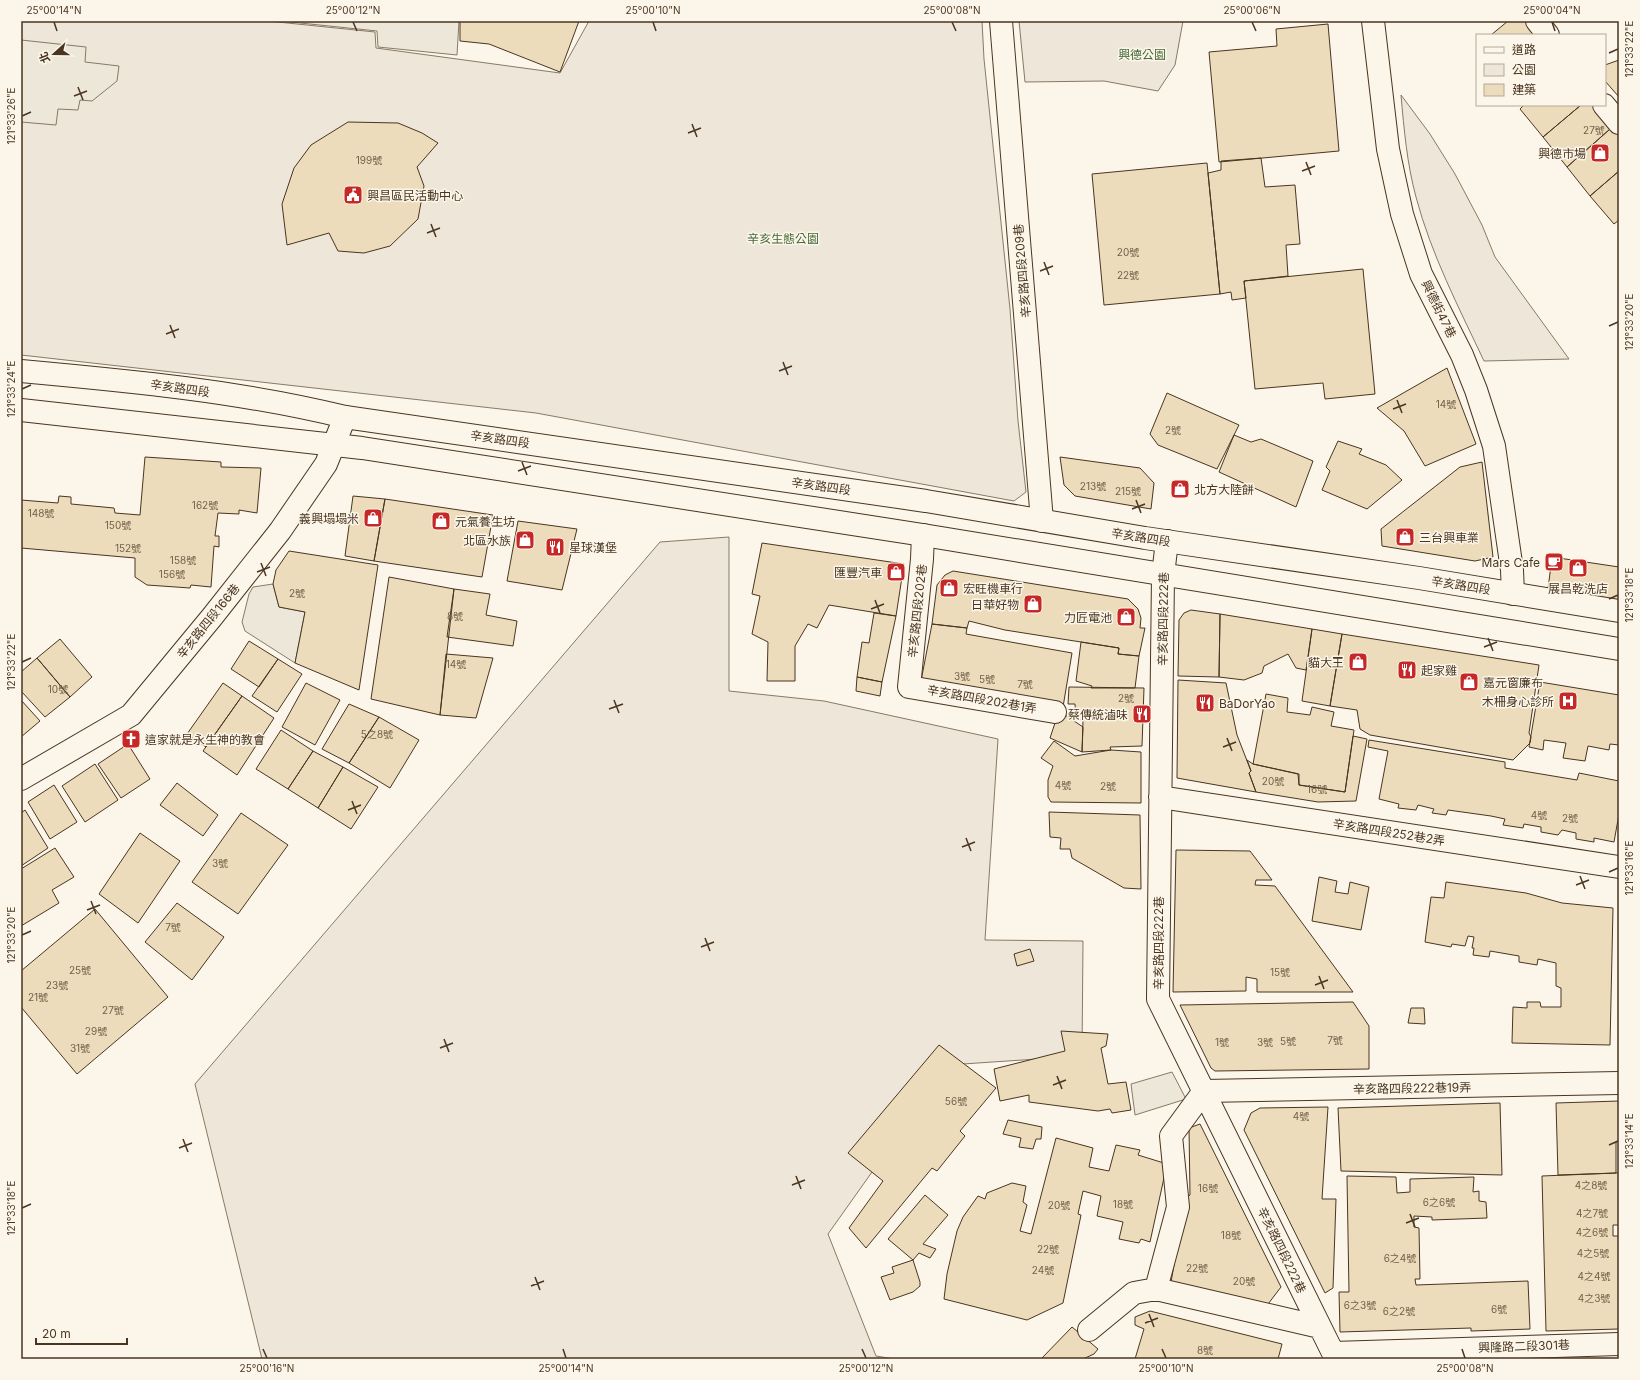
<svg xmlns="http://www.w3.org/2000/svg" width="1640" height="1380" viewBox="0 0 1640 1380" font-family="Inter,'Noto Sans TC',sans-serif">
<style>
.green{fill:#ede6d9;stroke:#887966}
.parking{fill:#ede7d9;stroke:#887966}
.building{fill:#ecdcbc;stroke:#4a3520}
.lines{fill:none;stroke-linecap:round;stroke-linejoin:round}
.street-casing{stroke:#4a3520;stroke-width:24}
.secondary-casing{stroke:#4a3520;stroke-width:24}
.street{stroke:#fbf6e9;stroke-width:22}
.secondary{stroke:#fbf6e9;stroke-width:22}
.ticks{fill:none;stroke:#4a3520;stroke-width:1.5}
.labels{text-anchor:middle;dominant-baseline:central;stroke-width:3;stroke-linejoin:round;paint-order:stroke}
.number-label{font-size:10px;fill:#725f47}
.park-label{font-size:12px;fill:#436837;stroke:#fbf6e9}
.poi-label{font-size:12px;fill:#4a3520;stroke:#fbf6e9;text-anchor:end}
.street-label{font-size:12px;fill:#4a3520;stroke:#fbf6e9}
.neatline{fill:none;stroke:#4a3520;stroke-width:1.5}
.ticks-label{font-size:10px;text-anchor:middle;fill:#4a3520}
</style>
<rect width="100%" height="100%" fill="#fbf6e9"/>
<path class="green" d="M21,21H268L375,32L376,48L560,73L589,21H982L984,59L1010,309L1018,421L1026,492L1014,501L536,413L21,355Z
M1019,21H1183L1175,65L1158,91L1104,81L1025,82Z
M1401,95L1430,134L1455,174L1482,225L1495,257L1569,359L1484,361C1459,308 1431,254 1416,197C1407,164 1404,129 1401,95Z
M729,537V691L824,701L998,739L985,940L1083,941L1082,1056L948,1065L828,1234L876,1356L894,1359H262L195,1084L660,542Z"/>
<path class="parking" d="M281,21H459L457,55L378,47L377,31Z
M21,40L86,47L85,62L119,66L117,81L92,101L80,100L78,110L58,109L56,125L21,122Z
M273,584L279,607L305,612L295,663L245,631L242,622L249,594L253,587Z
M1172,1072L1186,1099L1135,1115L1131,1084Z"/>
<path class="building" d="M460,21H579L560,72L489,44L460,41Z
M1508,21H1535L1547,35H1491Z
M1328,24L1339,151L1219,162L1209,52L1277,46L1276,29Z
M1619,60V97L1605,81V65Z
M1524,105H1581L1543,137L1520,109Z
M1581,105H1604L1618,122L1567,167L1543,137Z
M348,122L398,123L422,133L438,143L417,167L424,186L418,219L390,246L364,253L338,251L329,233L287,245L282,204L294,168L311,145Z
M1618,122L1619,171L1590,196L1567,167Z
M1261,158L1265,187L1295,185L1300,244L1286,245L1288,276L1244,281L1246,298L1232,300L1231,292L1220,294L1208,173L1221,170V161Z
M1207,163L1220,294L1104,305L1092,174Z
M1619,171V220L1614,224L1590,196Z
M1363,269L1375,394L1325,399L1323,383L1255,389L1244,281Z
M1447,368L1476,444L1425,466L1404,431L1377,408Z
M1167,393L1239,425L1217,469L1158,445L1150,434Z
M1234,435L1251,442L1261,439L1313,461L1296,507L1219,472Z
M1338,441L1362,449L1359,454L1386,465L1402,480L1367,509L1322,490L1330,471L1326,467Z
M145,457L221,462V467L261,468L257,513L239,510V514L218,513L215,536H219V547L214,546L211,587L191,585L190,588L147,585L135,577V558L21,548V500L58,503L59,496L71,497V504L114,508L115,513L140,515Z
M1060,457L1140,468L1154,483L1151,509L1075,496L1064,485Z
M1482,462L1493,557L1475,561L1382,546L1381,529L1460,467Z
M353,496L385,499L374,561L345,556Z
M385,499L493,515L482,577L374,561Z
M518,521L577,529L562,590L507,581Z
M762,543L904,564L896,616L829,605L817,628L808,624L795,646V681H767L768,642L752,634L760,596L752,594Z
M289,551L378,565L359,690L295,663L305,612L279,607L273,584L276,570Z
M1552,557L1619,567V600L1548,589Z
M953,571L1128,599L1138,609L1141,618L1140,628H1145L1139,656L1118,654L1119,648L1005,630L969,621L967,628L932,624L937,585L945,575Z
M389,577L454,589L440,715L371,699Z
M454,589L490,594L486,615L517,621L513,646L447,637Z
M1191,610L1220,614L1219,677L1178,676L1179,620L1184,613Z
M874,613L896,616L882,682L857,677L862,642L869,643Z
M1220,614L1312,629L1306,670L1296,668L1288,654L1264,666L1262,673L1244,680L1219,677Z
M932,624L967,628L966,634L1072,653L1063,707L921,681Z
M1312,629L1342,634L1330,706L1302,701Z
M1342,634L1539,665L1529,733L1531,737L1530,743L1513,760L1370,735L1360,729L1357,710L1330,706Z
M60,639L92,677L70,697L37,658Z
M249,641L278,659L259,687L231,669Z
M1081,642L1119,648L1118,654L1139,656L1135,688H1091L1092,686L1076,681Z
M446,654L493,658L476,718L440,715Z
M37,658L70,697L45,717L21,691V672Z
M278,659L302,674L277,712L252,696Z
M857,677L882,682L880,696L856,691Z
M1178,680L1226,683L1237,735L1251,771L1249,773L1256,792L1177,778Z
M1540,682L1619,695V745L1610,744L1609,750L1588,746L1585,761L1563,758L1566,743L1544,740L1543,750L1529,747Z
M223,683L242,696L206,747L187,734Z
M306,683L340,700L315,745L282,727Z
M1069,687L1144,688L1142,746L1110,747L1111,750L1082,752L1083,720L1076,719L1075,704H1068Z
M1266,694L1288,698L1287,712L1310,715L1312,707L1334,712L1331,726L1354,730L1345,792L1299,785V774L1253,764Z
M242,696L274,718L237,775L203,751Z
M21,700L40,721L21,737Z
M349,704L379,717L349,763L322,749Z
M1059,711L1083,727L1082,752L1050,738Z
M379,717L419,740L390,788L349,763Z
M281,730L313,751L288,789L256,769Z
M1353,736L1367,739L1356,801L1318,802L1256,792L1249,773L1251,771L1247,760L1253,764L1298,774L1299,785L1345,792Z
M1369,740L1505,762V768L1577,780L1579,773L1619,781V814L1614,842L1594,838V842L1576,839V833L1562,830L1558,835L1541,832V827L1524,824L1523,828L1503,825L1505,819L1491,816L1448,810L1446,815L1432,813L1434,809L1418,805L1416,810L1398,808L1399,804L1379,799L1388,751L1368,747Z
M1054,741L1075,756L1111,750L1141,752V803L1051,802L1048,797V780L1053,766L1041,758Z
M128,744L150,779L121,798L98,764Z
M313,751L343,767L318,808L288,789Z
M95,764L118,800L85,822L62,786Z
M343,767L378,787L351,829L318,808Z
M177,783L218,815L203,836L160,805Z
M54,785L77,822L50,839L28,802Z
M25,810L48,848L21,866V813Z
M1049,812L1140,815L1141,889L1124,888L1072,858L1070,849H1060L1061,838L1050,837Z
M241,813L288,845L238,914L192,882Z
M140,833L180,861L138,923L99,894Z
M55,848L74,877L52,890L59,903L21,926V869Z
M1176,850L1250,851L1272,880H1256L1255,885L1275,886L1353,992H1257V979L1246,977V991L1173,992Z
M1319,877L1337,881L1335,892L1348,894L1350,882L1369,887L1361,930L1312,921Z
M1446,882L1526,893L1562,903L1613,908L1610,1045L1512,1043L1513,1007L1527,1008V1002H1540L1541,1007H1561V988L1556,986V963L1538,959L1537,965L1519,962V956L1490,951L1489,957L1473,955L1474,948H1472L1474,937L1468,936L1465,946L1452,944L1451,947L1425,942L1431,897L1444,898Z
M177,903L224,937L192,980L145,942Z
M95,909L168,997L77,1074L21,1007V971Z
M1030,949L1034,961L1017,966L1014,954Z
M1353,1002L1369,1026V1069L1215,1071L1211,1068L1180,1005Z
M1411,1008H1424L1425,1024L1408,1023Z
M1061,1031L1108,1034L1106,1046L1101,1048L1108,1084L1126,1082L1131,1110L1112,1113L1110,1109L1098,1111L1029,1102V1095L1000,1101L994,1069L1065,1051Z
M939,1045L996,1088L960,1131L965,1136L937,1171L932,1168L866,1248L849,1228L883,1181L848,1153Z
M1619,1101V1141L1616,1142V1173L1558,1175L1556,1103Z
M1500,1103L1502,1175L1341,1171L1338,1108Z
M1328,1107L1322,1199H1336L1333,1288L1325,1293L1244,1130L1251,1113L1260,1108Z
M1008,1120L1042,1127L1041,1139H1036L1033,1149L1019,1147L1021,1138L1003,1134Z
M1200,1124L1281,1287L1265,1308L1234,1296L1171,1282L1186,1198L1190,1195L1189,1128Z
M1056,1138L1093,1148L1089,1167L1109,1171L1116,1145L1140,1150L1138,1155L1167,1164L1150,1242L1141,1239L1139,1243L1119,1239L1123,1222L1097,1216L1101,1196L1083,1191L1078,1214L1081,1215L1063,1303L1027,1320L944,1299L947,1274L957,1231L963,1217L978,1196L985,1199L987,1193L1012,1183L1026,1186L1023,1202L1027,1205L1020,1231L1031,1234Z
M1616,1173H1619V1225H1613V1236H1619V1329L1546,1331L1542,1176Z
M1347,1176L1396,1177L1397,1193L1410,1192V1179L1474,1177L1473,1192L1479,1191V1201L1486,1202L1487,1218L1432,1220V1217L1414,1216V1227L1419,1228L1420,1279H1415L1416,1285L1528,1281L1530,1329L1471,1331V1328L1340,1332L1339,1292H1349Z
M925,1195L948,1215L923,1244L936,1249L930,1258L919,1253L913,1260L888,1239Z
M913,1260L920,1282V1286L913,1292L890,1300L881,1277L894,1273L892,1267Z
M1150,1311L1282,1344L1278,1359H1135L1144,1329L1135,1325V1317Z
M1072,1327L1098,1349L1094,1354L1083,1359H1041Z"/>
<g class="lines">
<g class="street-casing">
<path id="street" d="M1001,21L1042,521
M1373,21L1388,149L1402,214L1421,274L1462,355L1476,390L1494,446L1512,570L1513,594
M1537,21L1548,35
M1604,105L1619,123
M923,535L922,559L909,687L1055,712
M1167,541L1163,575L1158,999L1336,1359
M21,779L131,715L212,617L280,531L326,464L345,417
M1160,797L1619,867
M1156,1289L1320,1327
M1089,1330L1134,1293L1156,1289L1178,1207L1171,1136L1204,1091L1619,1083
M1333,1353L1619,1344"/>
</g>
<g class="secondary-casing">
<path id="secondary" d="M21,371C130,381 239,391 345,417L926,501L1145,538L1419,578L1619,611
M21,410L362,448L923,535L1619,649"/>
</g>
<use href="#street" class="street"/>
<use href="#secondary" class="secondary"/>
</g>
<path class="ticks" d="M54,22L57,31M353,22L357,31M653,22L656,31M952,22L956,31M1252,22L1256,31M1552,22L1555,31M1609,53L1618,49M78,87L83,100M74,96L87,91M22,116L31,112M692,124L697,137M688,133L701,128M1306,162L1311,175M1302,171L1315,166M431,224L436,237M427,233L440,228M1044,262L1049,275M1040,271L1053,266M170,325L175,338M1609,326L1618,322M166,334L179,329M783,362L788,375M779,371L792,366M22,389L31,385M1397,400L1402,413M1393,409L1406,404M522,462L527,475M518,471L531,466M1136,500L1141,513M1132,509L1145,504M261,563L266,576M257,572L270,567M1609,599L1618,595M875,600L880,613M871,609L884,604M1488,638L1493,651M1484,647L1497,642M22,662L31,658M614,700L619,713M609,709L623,704M1227,738L1232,751M1223,747L1236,742M352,801L357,814M348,810L361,805M966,838L971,851M962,847L975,842M1609,872L1618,868M1580,876L1585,889M1576,885L1589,880M91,901L96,914M87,910L100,905M22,935L31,931M705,938L710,951M701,947L714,942M1319,976L1324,989M1315,985L1328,980M444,1039L449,1052M440,1048L453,1043M1057,1076L1062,1089M1053,1085L1066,1080M183,1139L188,1152M1609,1145L1618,1141M179,1148L192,1143M796,1176L801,1189M792,1185L805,1180M22,1208L31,1204M1410,1214L1415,1227M1406,1223L1419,1218M535,1277L540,1290M531,1286L544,1281M1149,1314L1154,1327M1145,1323L1158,1318M263,1349L267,1358M563,1349L566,1358M862,1349L866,1358M1162,1349L1166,1358M1462,1349L1465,1358"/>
<defs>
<g id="shop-square" transform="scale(1)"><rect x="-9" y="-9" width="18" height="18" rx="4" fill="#c62828" stroke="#fbf6e9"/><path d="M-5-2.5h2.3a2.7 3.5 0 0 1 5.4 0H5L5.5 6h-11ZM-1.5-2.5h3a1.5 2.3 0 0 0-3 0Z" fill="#fff"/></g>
<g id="civic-square" transform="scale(1)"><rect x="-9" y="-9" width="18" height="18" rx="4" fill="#c62828" stroke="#fbf6e9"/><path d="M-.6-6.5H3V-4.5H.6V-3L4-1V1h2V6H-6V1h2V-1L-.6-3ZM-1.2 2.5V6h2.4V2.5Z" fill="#fff"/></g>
<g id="restaurant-square" transform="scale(1)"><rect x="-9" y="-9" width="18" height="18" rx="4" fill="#c62828" stroke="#fbf6e9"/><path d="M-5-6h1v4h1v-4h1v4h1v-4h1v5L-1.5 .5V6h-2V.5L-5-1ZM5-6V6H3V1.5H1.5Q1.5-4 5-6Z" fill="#fff"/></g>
<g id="cafe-square" transform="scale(1)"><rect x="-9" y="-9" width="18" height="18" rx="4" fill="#c62828" stroke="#fbf6e9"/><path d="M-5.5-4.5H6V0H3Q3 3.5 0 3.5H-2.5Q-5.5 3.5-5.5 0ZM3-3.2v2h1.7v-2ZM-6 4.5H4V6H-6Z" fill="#fff"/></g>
<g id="hospital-square" transform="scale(1)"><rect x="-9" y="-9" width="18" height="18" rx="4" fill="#c62828" stroke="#fbf6e9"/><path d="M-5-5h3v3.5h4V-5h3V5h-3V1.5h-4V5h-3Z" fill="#fff"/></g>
<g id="church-square" transform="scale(1)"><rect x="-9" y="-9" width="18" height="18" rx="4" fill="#c62828" stroke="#fbf6e9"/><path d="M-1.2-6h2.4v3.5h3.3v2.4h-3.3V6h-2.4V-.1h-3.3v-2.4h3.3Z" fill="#fff"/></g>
</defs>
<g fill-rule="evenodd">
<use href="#shop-square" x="1600" y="153"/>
<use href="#civic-square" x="353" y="195"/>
<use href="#shop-square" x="1180" y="489"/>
<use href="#shop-square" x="373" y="518"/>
<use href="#shop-square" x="441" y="521"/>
<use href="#shop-square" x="1405" y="537"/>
<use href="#shop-square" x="525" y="540"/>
<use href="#restaurant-square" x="555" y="547"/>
<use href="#cafe-square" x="1554" y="562"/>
<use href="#shop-square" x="1578" y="568"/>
<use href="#shop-square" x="896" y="572"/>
<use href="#shop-square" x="949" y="588"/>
<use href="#shop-square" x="1033" y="604"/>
<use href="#shop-square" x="1126" y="617"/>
<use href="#shop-square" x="1358" y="662"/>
<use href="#restaurant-square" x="1407" y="670"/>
<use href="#shop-square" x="1469" y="682"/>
<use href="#hospital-square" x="1568" y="701"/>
<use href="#restaurant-square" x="1205" y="703"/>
<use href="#restaurant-square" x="1142" y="714"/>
<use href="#church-square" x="131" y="739"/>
</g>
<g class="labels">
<g class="number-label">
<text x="1594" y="130">27號</text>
<text x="369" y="160">199號</text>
<text x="1128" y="252">20號</text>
<text x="1128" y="275">22號</text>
<text x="1446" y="404">14號</text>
<text x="1173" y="430">2號</text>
<text x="1093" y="486">213號</text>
<text x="1128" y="491">215號</text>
<text x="205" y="505">162號</text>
<text x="41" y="513">148號</text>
<text x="118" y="525">150號</text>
<text x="128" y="548">152號</text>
<text x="183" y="560">158號</text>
<text x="172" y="574">156號</text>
<text x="297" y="593">2號</text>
<text x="455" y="616">8號</text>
<text x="456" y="664">14號</text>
<text x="962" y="676">3號</text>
<text x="987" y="679">5號</text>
<text x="1025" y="684">7號</text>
<text x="58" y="689">10號</text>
<text x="1126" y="698">2號</text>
<text x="377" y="734">5之8號</text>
<text x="1273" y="781">20號</text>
<text x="1063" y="785">4號</text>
<text x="1108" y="786">2號</text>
<text x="1317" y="789">16號</text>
<text x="1539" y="815">4號</text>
<text x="1570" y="818">2號</text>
<text x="220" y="863">3號</text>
<text x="173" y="927">7號</text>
<text x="80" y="970">25號</text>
<text x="1280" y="972">15號</text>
<text x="57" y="985">23號</text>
<text x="38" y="997">21號</text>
<text x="113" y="1010">27號</text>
<text x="96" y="1031">29號</text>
<text x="1335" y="1040">7號</text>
<text x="1288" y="1041">5號</text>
<text x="1222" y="1042">1號</text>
<text x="1265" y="1042">3號</text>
<text x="80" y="1048">31號</text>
<text x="956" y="1101">56號</text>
<text x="1301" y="1116">4號</text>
<text x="1591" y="1185">4之8號</text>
<text x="1208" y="1188">16號</text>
<text x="1439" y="1202">6之6號</text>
<text x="1123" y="1204">18號</text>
<text x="1059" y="1205">20號</text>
<text x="1592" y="1213">4之7號</text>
<text x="1592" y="1232">4之6號</text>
<text x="1231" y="1235">18號</text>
<text x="1048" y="1249">22號</text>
<text x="1593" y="1253">4之5號</text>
<text x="1400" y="1258">6之4號</text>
<text x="1197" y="1268">22號</text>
<text x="1043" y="1270">24號</text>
<text x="1594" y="1276">4之4號</text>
<text x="1244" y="1281">20號</text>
<text x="1594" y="1298">4之3號</text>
<text x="1360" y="1305">6之3號</text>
<text x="1499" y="1309">6號</text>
<text x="1399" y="1311">6之2號</text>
<text x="1205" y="1350">8號</text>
</g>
<g class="park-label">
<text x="1142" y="54">興德公園</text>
<text x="783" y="238">辛亥生態公園</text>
</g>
<g class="poi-label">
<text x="1586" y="153">興德市場</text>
<text x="367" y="195" text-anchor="start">興昌區民活動中心</text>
<text x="1194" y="489" text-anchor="start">北方大陸餅</text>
<text x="359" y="518">義興塌塌米</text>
<text x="455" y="521" text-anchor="start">元氣養生坊</text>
<text x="1419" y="537" text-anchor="start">三台興車業</text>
<text x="511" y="540">北區水族</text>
<text x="569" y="547" text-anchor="start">星球漢堡</text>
<text x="1540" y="562">Mars Cafe</text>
<text x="882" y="572">匯豐汽車</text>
<text x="963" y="588" text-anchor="start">宏旺機車行</text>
<text x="1578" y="588" text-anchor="middle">展昌乾洗店</text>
<text x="1019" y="604">日華好物</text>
<text x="1112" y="617">力匠電池</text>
<text x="1344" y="662">貓大王</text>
<text x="1421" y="670" text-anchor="start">起家雞</text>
<text x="1483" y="682" text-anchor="start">嘉元窗廉布</text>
<text x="1554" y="701">木柵身心診所</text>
<text x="1219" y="703" text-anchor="start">BaDorYao</text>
<text x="1128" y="714">蔡傳統滷味</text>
<text x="145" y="739" text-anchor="start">這家就是永生神的教會</text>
</g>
<g class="street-label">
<text transform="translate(1022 271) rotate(-95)">辛亥路四段209巷</text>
<text transform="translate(1439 309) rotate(64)">興德街47巷</text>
<text transform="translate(180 388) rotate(8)">辛亥路四段</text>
<text transform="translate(500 439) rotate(8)">辛亥路四段</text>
<text transform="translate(821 486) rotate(8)">辛亥路四段</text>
<text transform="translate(1141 537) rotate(9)">辛亥路四段</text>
<text transform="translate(1461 585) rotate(9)">辛亥路四段</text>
<text transform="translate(917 611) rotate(-84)">辛亥路四段202巷</text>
<text transform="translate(1163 619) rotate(-89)">辛亥路四段222巷</text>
<text transform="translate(208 621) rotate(-51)">辛亥路四段166巷</text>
<text transform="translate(982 699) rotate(10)">辛亥路四段202巷1弄</text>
<text transform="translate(1389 832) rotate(9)">辛亥路四段252巷2弄</text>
<text transform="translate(1158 943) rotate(-90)">辛亥路四段222巷</text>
<text transform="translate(1412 1088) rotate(-1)">辛亥路四段222巷19弄</text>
<text transform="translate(1282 1250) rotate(64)">辛亥路四段222巷</text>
<text transform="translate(1524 1346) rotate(-2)">興隆路二段301巷</text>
</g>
</g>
<rect width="1640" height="1380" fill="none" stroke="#fbf6e9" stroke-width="44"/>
<rect x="1476" y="34" width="130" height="72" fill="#fbf6e9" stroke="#b4a999"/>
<rect x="1484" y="47" width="20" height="6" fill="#fbf6e9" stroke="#b4a999"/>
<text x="1512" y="54" font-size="12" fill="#4a3520">道路</text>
<rect x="1484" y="64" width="20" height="12" fill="#ede6d9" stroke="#b4a999"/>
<text x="1512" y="74" font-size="12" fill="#4a3520">公園</text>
<rect x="1484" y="84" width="20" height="12" fill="#ecdcbc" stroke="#b4a999"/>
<text x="1512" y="94" font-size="12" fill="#4a3520">建築</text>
<g transform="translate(54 54) rotate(249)" stroke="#fbf6e9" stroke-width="3" paint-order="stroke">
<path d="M0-3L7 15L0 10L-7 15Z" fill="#4a3520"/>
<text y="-6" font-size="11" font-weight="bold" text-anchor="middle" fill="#4a3520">北</text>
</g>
<path d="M36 1338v6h91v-6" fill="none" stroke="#4a3520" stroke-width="2"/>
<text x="42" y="1338" font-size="12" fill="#4a3520" stroke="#fbf6e9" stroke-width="3" paint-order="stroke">20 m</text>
<rect x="22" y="22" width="1596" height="1336" class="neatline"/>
<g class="ticks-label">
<text x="54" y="14">25°00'14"N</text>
<text x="353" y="14">25°00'12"N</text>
<text x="653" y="14">25°00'10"N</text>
<text x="952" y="14">25°00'08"N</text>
<text x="1252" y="14">25°00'06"N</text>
<text x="1552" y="14">25°00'04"N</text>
<text transform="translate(1629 49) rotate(-90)" y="4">121°33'22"E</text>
<text transform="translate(11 116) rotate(-90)" y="4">121°33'26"E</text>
<text transform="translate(1629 322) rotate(-90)" y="4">121°33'20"E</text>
<text transform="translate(11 389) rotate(-90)" y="4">121°33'24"E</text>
<text transform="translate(1629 595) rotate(-90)" y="4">121°33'18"E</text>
<text transform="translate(11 662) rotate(-90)" y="4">121°33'22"E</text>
<text transform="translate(1629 868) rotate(-90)" y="4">121°33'16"E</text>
<text transform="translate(11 935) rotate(-90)" y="4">121°33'20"E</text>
<text transform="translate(1629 1141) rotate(-90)" y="4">121°33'14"E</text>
<text transform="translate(11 1208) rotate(-90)" y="4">121°33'18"E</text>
<text x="267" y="1372">25°00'16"N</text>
<text x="566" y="1372">25°00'14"N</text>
<text x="866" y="1372">25°00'12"N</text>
<text x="1166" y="1372">25°00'10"N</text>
<text x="1465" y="1372">25°00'08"N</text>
</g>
</svg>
